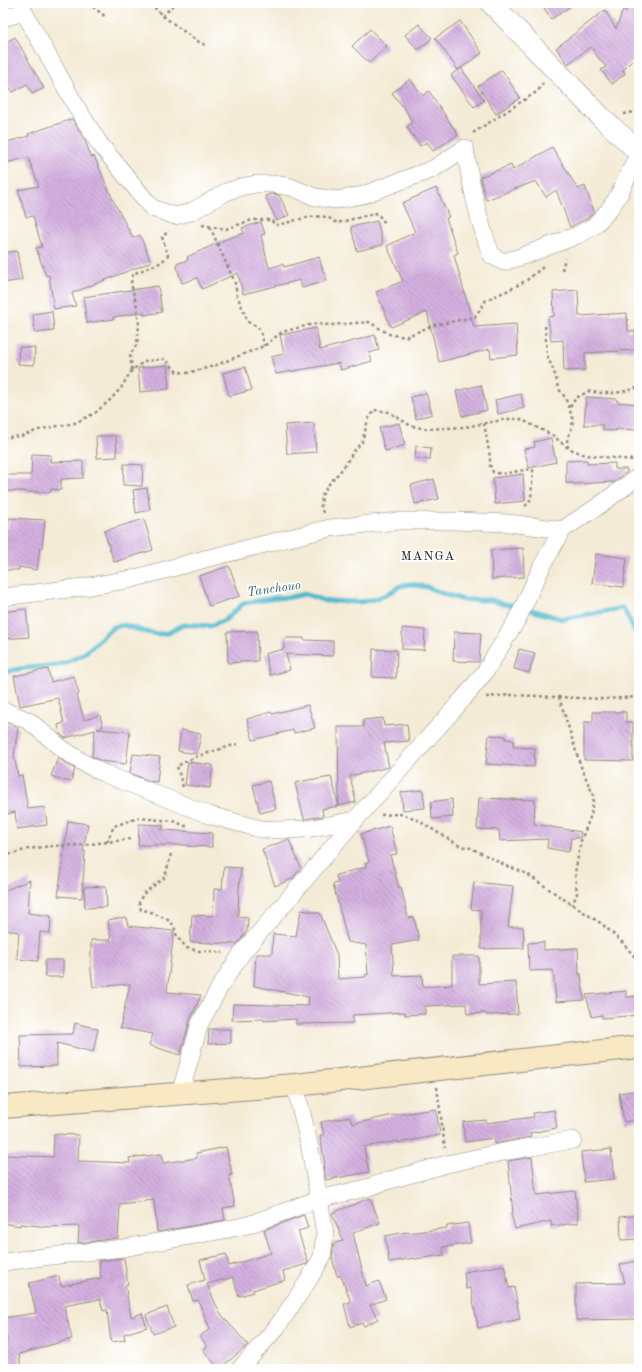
<svg xmlns="http://www.w3.org/2000/svg" width="642" height="1372" viewBox="0 0 642 1372" font-family="'Old Standard TT',serif">
<style>
.lines{fill:none;stroke-linecap:round;stroke-linejoin:round}
.stream{stroke:#52bad0;stroke-width:5}
.building{fill:url(#building-back-hatch)}
.minor-casing{stroke:#908b80;stroke-width:18}
.tertiary-casing{stroke:#908b80;stroke-width:22}
.secondary-casing{stroke:#908b80;stroke-width:24}
.path{stroke:#908b80;stroke-width:2.5;stroke-dasharray:3 3;stroke-linecap:butt}
.minor{stroke:#fff;stroke-width:17}
.tertiary{stroke:#fff;stroke-width:21}
.secondary{stroke:#f8e8c3;stroke-width:22}
.labels{text-anchor:middle;dominant-baseline:central;stroke-width:3.5;stroke-linejoin:round;paint-order:stroke}
.neighbourhood-label{font-size:13px;letter-spacing:1px;fill:#2b2b2b;stroke:#fff}
.water-label{font-size:13px;font-style:italic;fill:#3b646d;stroke:#fff}
</style>
<defs>
<pattern id="building-back-hatch" width="6" height="6" patternUnits="userSpaceOnUse"><rect width="6" height="6" fill="#d4b0e0"/><path d="M-1 5l2 2M0 0l6 6M5-1l2 2" fill="none" stroke="#ac8fb6"/></pattern>
</defs>
<rect width="100%" height="100%" fill="#fff"/>
<filter id="ink" filterUnits="userSpaceOnUse"><feTurbulence type="fractalNoise" baseFrequency=".025" numOctaves="2"/><feDisplacementMap in="SourceGraphic" scale="8" xChannelSelector="R" yChannelSelector="G"/><feConvolveMatrix kernelMatrix="1 2 1 2 8 2 1 2 1" color-interpolation-filters="sRGB"/></filter>
<filter id="wash" filterUnits="userSpaceOnUse"><feTurbulence type="fractalNoise" baseFrequency=".012" numOctaves="4" result="noise"/><feDisplacementMap in="SourceGraphic" scale="16" xChannelSelector="R" yChannelSelector="G"/><feGaussianBlur stdDeviation="0.9" result="paint"/><feColorMatrix in="noise" values="0 0 0 0 0 0 0 0 0 0 0 0 0 0 0 0 0 1.4 0 .05"/><feComposite in="paint" operator="in"/></filter>
<g filter="url(#wash)">
<rect width="100%" height="100%" fill="#f4ebd6"/>
<g class="lines">
<path class="stream" d="M3,672H6L19,669L57,665L65,663L84,654L113,627L124,625L146,632L158,634L168,633L183,625H197L210,626L225,620L244,603L276,598L291,597L305,594L325,601L360,602L375,599L386,595L400,586L411,584L427,587L444,594L464,600H492L502,604L514,605L562,619L623,608L639,639"/>
</g>
<g id="blocks">
<path class="building" d="M541,3H576L551,19Z
M629,3H639V54L623,70L625,74L612,84L601,70L606,67L590,47L568,64L556,48L605,10L616,29L623,10L626,12Z
M460,21L482,53L458,70L435,38Z
M419,24L432,38L418,50L405,35Z
M370,29L387,46L369,63L352,46Z
M15,37L44,88L32,94L27,84L13,92L9,86L3,90V44Z
M461,68L484,100L474,107L451,75Z
M502,70L520,98L496,114L478,86Z
M410,79L423,96L429,91L458,135L433,151L427,142L420,146L407,127L412,123L407,112L392,93Z
M72,119L85,140L91,157L94,156L113,200L133,238L140,235L151,262L72,293L76,306L54,309L49,275L46,276L36,248L42,247L33,216L26,217L18,190L39,186L28,157L3,164V143L29,136L28,134Z
M552,147L578,189L585,186L594,211L588,218L570,227L556,190L546,197L536,181L486,200L480,177L511,165L513,170Z
M436,188L449,217L446,218L458,253L454,255L474,327L516,324L518,355L491,358L490,349L439,362L427,312L391,327L376,292L403,281L387,246L415,232L402,203Z
M270,194L279,195L289,215L277,221L265,196Z
M377,221L383,245L357,251L351,227Z
M261,222L265,234L261,235L269,268L283,264L284,267L319,257L326,281L302,288L300,280L243,294L238,273L202,289L197,278L182,283L176,264L188,260L187,257L224,240L244,233L242,228Z
M17,251L22,280L3,283V253Z
M158,286L162,312L143,315V312L114,317V319L87,323L83,297Z
M578,290L579,316L627,313L628,331H635L636,350L585,353V370L564,371L563,340L551,341L548,317L554,316L553,292Z
M52,311L54,331L35,333L33,314Z
M316,328L320,350L375,335L379,350L369,353L372,361L341,370L339,363L276,374L271,357L284,354L280,335Z
M19,347L35,348L34,365L18,364Z
M167,365L169,389L140,392L138,368Z
M245,367L252,390L229,396L223,373Z
M481,385L487,410L462,416L456,391Z
M426,393L432,414L416,419L411,397Z
M521,394L524,408L498,414L495,400Z
M586,397L617,399V402L639,404V430L616,429V431L603,430V425H584Z
M314,423L316,452L287,454L285,425Z
M399,423L405,445L385,451L379,428Z
M96,436H116L117,457L97,458Z
M551,438L556,462L529,468L524,449L535,447L534,442Z
M416,446L431,448L430,460L415,458Z
M32,454L51,455L50,462L83,461V478L61,479V490L51,489V492H25V491H3V475H31Z
M587,460V464L615,463V469H627V472L614,482L573,484V483H566V461Z
M124,464L143,465L142,486L123,485Z
M523,474L525,501L495,504L493,478Z
M434,479L439,499L415,504L411,485Z
M147,488L150,510L136,513L133,490Z
M9,518L45,520L42,548L40,547L37,570L19,567V570H3V528H8Z
M144,519L153,550L114,562L104,531Z
M523,548L524,577L492,579L491,550Z
M596,554L627,558L623,587L592,583Z
M229,566L240,596L209,606L199,576Z
M26,609L29,637L3,639V612Z
M402,628L425,630L424,650L402,649Z
M257,631L258,661L228,663L227,632Z
M454,632L481,633L479,662L453,661Z
M284,638H304V640L333,641V656L286,654L290,670L270,675L265,654L284,649Z
M373,649L397,650L396,678L372,677Z
M519,649L535,653L529,673L514,669Z
M48,669L51,682L74,676L79,694L77,695L84,720L100,715L103,727L97,729L130,732L126,764L101,761L92,756L95,730L65,738L60,734L58,725L64,723L58,698L20,706L14,676Z
M308,705L315,728L294,733L293,730L253,740L247,719L271,712L272,714Z
M593,712H626V722H633V761L584,760V722H593Z
M383,718L384,726L407,724L409,741L384,743L389,767L350,776L356,802L339,806L338,727H364L363,720Z
M3,721L18,727L14,755L18,776L22,775L28,809L45,807L47,825L17,829L15,812L3,815Z
M181,730L201,734L197,754L178,751Z
M489,735L506,736L505,739L514,740L513,747L535,748L534,767L486,764Z
M133,754L160,757L157,782L149,781L130,773Z
M58,758L75,769L71,781H66L51,776Z
M188,762L213,765L210,788L185,785Z
M331,777L339,806L322,809L323,816L304,819L295,783L313,779V780Z
M269,781L276,809L260,813L253,785Z
M423,790L425,808L403,810L401,792Z
M479,798L535,800L534,824L581,832L580,838H571L569,852L547,848L548,839L500,841L499,830L477,829Z
M452,799L453,817L432,819L431,802Z
M68,821L88,824L83,851H85L82,898L58,896Z
M139,824L163,825L162,830L212,833V847L187,846V845H138Z
M390,826L397,854L390,855L399,888L401,887L408,918L414,917L419,940L392,945L394,976L422,975L423,987L452,985V956H479V984L516,982L518,1014L486,1015V1013L467,1014L466,1004L425,1006V1014L405,1015V1012L353,1015V1023L296,1024V1019L264,1021L263,1019L232,1020L233,1004L308,1006L309,997L254,986L256,954H272L273,934L296,936L301,910L320,913L337,955L338,979L365,977L366,974L368,975L366,945L348,942L333,884L338,883L336,875L366,867L365,863L369,862L361,834Z
M287,840H289L301,868L292,879L275,886L262,849Z
M224,867L241,868L239,888L238,917L248,918L247,931L237,944L190,942L192,915L213,916L214,889H222Z
M30,880L28,913L51,916L50,933L40,932L38,961L17,959L19,932L3,930V891Z
M474,882L513,886L508,927H523L524,948L481,949V910L471,909Z
M106,886L107,907L85,908L84,887Z
M126,917L128,926L174,931L167,992L201,995L190,1020L180,1055L149,1045L153,1034L120,1028L130,984L93,987L91,971V940H111L108,920Z
M544,942V950L578,948L579,975L581,974L584,1000L556,1002L553,970L529,971L528,943Z
M45,960H63V977H45Z
M626,991V997L639,996V1015L602,1018V1015L592,1017L586,995Z
M75,1023L98,1029L93,1052L57,1043V1066L21,1067L20,1035L73,1034Z
M209,1029H231V1043L208,1044Z
M639,1090V1119L624,1122L619,1093Z
M436,1109L440,1135L398,1143V1141L364,1147L369,1172L326,1180L323,1166H325L320,1135H324L321,1122L350,1117L351,1122L353,1121V1124L393,1115Z
M554,1110L557,1128L530,1133L531,1137L494,1144V1138L465,1142L463,1122L486,1120V1123L534,1117L533,1113Z
M54,1134L79,1135L78,1161L130,1163L129,1158L161,1154L163,1163L197,1158L196,1153L226,1147L232,1175H229L235,1206L223,1208L225,1220L157,1232L154,1200L120,1204L118,1238L78,1243L79,1226L49,1227L20,1224V1226L3,1223V1155L53,1157Z
M611,1149L614,1179L584,1182L581,1152Z
M532,1157L536,1195L575,1191L578,1223L551,1226V1221L515,1229L511,1213H513L508,1161Z
M370,1198L380,1223L353,1233L366,1286L379,1281L386,1299L370,1305L378,1319L364,1326L362,1323L350,1327L344,1304L351,1302L341,1276H337L332,1258L334,1243L343,1241L332,1213Z
M304,1215L308,1228L298,1231L308,1262L307,1264L283,1271L285,1280L253,1290L254,1292L239,1296L233,1277L207,1284L219,1312L248,1345L219,1369L203,1350L207,1347L200,1336L210,1329L198,1300L193,1301L188,1285L205,1280L200,1260L226,1254L229,1266L271,1253L264,1230Z
M639,1215V1239L621,1240L620,1217Z
M468,1223L471,1243L443,1247L444,1255L415,1259V1258L389,1262L385,1236L407,1232L408,1233L447,1228V1226Z
M124,1258L128,1284L125,1285L131,1317L142,1313L147,1327L124,1334L125,1340L111,1342L107,1310L103,1311L100,1299L64,1306L72,1339L19,1354L21,1369H3V1343L7,1342L3,1318L36,1313L29,1283L59,1276L61,1286L101,1278L99,1261Z
M639,1260V1319L576,1320V1284L625,1283L620,1265Z
M504,1265L509,1288L514,1287L520,1319L478,1328L471,1288L466,1289L464,1272Z
M167,1307L174,1327L153,1334L146,1315Z"/>
</g>
</g>
<g filter="url(#ink)">
<use href="#blocks" fill-opacity="0" stroke="#908b80" stroke-width="1"/>
<g class="lines">
<g class="minor-casing">
<path id="minor" d="M3,18L24,12L77,108L99,143L152,208L175,216L191,212L226,192L241,187L256,184H273L291,187L315,197L336,200L363,195L433,169L465,148C471,185 478,221 492,256L504,262L523,256L578,235L594,226L608,211L619,195L639,152
M3,597L84,587L132,579L205,559L330,528L399,521H455L509,523L562,530
M3,710L29,721L60,747L82,762L103,773L209,815L261,829L280,830L307,829L355,820
M180,1094L200,1023L221,985L242,953L291,896L355,820L463,699L485,672L518,618L542,566L562,530L600,505L639,476
M3,1262L76,1253L123,1248L224,1230L248,1225L319,1199L366,1188L390,1180L447,1164L508,1151L573,1140
M240,1369L277,1327L308,1281L322,1257L325,1233L309,1143L295,1085"/>
</g>
<g class="tertiary-casing">
<path id="tertiary" d="M491,3L601,117L639,152"/>
</g>
<g class="secondary-casing">
<path id="secondary" d="M3,1107L295,1085L639,1047"/>
</g>
<path class="path" d="M88,3L106,17
M150,3L163,16L175,3
M163,16L197,41L206,45
M624,114L639,111
M473,133L538,91L543,83
M202,225L226,229L252,220H271L275,225C291,223 309,214 326,217C330,218 334,221 337,223L377,213L385,223
M210,227L235,283L237,295L248,322L258,327L262,336L264,346
M562,270L565,258
M545,326L547,355L556,377L558,388L565,397L573,419L572,428L567,439L568,448
M132,370L130,355L137,344L139,325L137,307L131,283L133,274L162,262L168,255L162,237L169,231
M570,407L576,398L589,391C606,395 623,393 639,387
M484,423L490,457V465L493,472C506,477 520,468 533,470L531,499L524,508
M3,438L21,436L42,429L75,423L95,413L110,400L121,388L132,370L145,361L165,359L177,372L187,373L214,366L264,346L282,332L313,324L332,325L369,322L389,334L405,337L434,325L475,317L486,300L509,290L527,280L543,267
M323,513L321,506L322,495L329,484L343,468L354,451L362,442L368,420L374,410L389,412L411,426L427,429L465,427L507,419H520L552,435L568,448L585,455L633,460
M486,697L511,695L604,699L639,697
M559,697L580,764L594,797L591,815L581,841L575,873L577,894L572,905
M183,787L177,766L195,757L237,744
M381,815L400,814L414,818L460,846L471,848L507,866L527,874L562,898L602,924L623,943L639,962
M107,842L114,826L138,818L174,821L185,826H190
M3,854H11L28,849L52,846L83,845L131,839
M171,854L165,877L143,894L139,902L141,910L149,911L170,921L174,926L177,937L187,948L199,951H209L223,953
M437,1087L445,1148"/>
<use href="#minor" class="minor"/>
<use href="#tertiary" class="tertiary"/>
<use href="#secondary" class="secondary"/>
</g>
</g>
<g class="labels">
<g class="neighbourhood-label">
<text x="428" y="556">MANGA</text>
</g>
<g class="water-label">
<text transform="translate(274 589) rotate(-8)">Tanchouo</text>
</g>
</g>
<rect width="642" height="1372" fill="none" stroke="#fff" stroke-width="16"/>
</svg>
